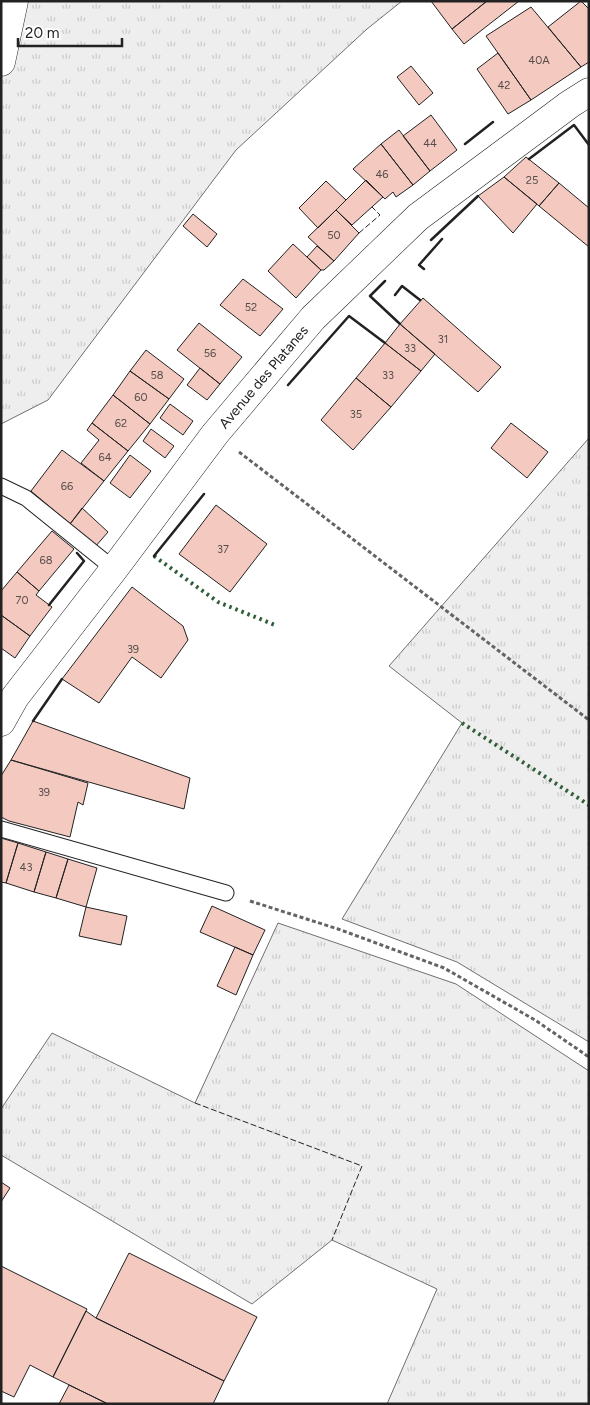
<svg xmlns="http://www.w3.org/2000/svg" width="590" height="1405" viewBox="0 0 590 1405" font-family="Figtree,sans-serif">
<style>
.grass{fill:url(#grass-tufts);stroke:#6f6f6f}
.building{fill:#f3c9c0;stroke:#222}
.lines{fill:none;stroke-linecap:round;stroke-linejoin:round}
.lane-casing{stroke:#222;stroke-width:17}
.street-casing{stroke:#222;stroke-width:29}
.secondary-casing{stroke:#222;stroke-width:29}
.path{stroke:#646464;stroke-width:3;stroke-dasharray:4 2.5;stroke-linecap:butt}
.lane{stroke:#fff;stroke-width:15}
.street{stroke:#fff;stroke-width:28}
.secondary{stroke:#fff;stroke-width:28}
.hedge{stroke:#2f5e38;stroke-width:4;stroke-dasharray:2.5 4;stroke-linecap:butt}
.fence{stroke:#222;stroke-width:1;stroke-dasharray:6 2.5;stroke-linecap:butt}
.wall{stroke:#222;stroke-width:2.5}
.labels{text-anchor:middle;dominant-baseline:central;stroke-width:4;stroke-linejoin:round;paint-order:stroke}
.number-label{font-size:11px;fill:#564c4a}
.street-label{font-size:14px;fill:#222;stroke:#fff}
</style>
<defs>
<pattern id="grass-tufts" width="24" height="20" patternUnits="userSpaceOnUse" patternTransform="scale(1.25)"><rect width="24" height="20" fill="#eee"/><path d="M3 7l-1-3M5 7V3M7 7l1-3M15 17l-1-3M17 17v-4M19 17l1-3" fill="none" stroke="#ccc"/></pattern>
</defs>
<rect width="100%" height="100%" fill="#fff"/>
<path class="grass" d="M1,1H402L367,29L236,150L48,400L1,424Z
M589,438V1042L457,962L342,919L462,723L389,666Z
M278,923L456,984L589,1071V1404H387L437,1289L332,1240L252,1304L1,1155V1109L52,1033L195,1103Z"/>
<path class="building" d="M431,1H487L452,29Z
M487,1H519L464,44L452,29Z
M581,1L589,9V62L581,67L548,27Z
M531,7L581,67L531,100L486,36Z
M498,53L531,100L508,114L477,69Z
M411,66L433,93L419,105L397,77Z
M431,115L457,150L430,171L403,136Z
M399,130L430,171L413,185L381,144Z
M381,144L413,185L396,197L393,192L385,199L353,169Z
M526,157L559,183L539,206L504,177Z
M504,177L537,204L513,233L478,196Z
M366,180L383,197L352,225L336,210Z
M326,181L346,200L318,228L299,208Z
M559,183L589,208V247L539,206Z
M336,210L359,233L334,261L308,237Z
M193,214L217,234L207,247L183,226Z
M293,244L321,270L296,298L268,271Z
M317,246L334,261L324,270H321L307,257Z
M243,279L283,309L260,336L220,305Z
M423,298L501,367L478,392L400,324Z
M199,323L242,357L220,384L177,350Z
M400,324L435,354L421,371L385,343Z
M385,343L421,371L391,407L356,378Z
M146,350L184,379L169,399L130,371Z
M200,368L220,384L207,400L187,385Z
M130,371L169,399L150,424L113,395Z
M356,378L391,407L353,450L321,420Z
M113,395L150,424L128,451L92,423Z
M170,404L193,421L183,435L160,418Z
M92,423L128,451L104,481L81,463L99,440L87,430Z
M511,423L548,452L527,478L491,448Z
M151,429L174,446L165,458L143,441Z
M62,450L104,481L70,524L31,491Z
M130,455L151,471L130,498L110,483Z
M216,505L267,544L230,592L179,554Z
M82,508L108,532L95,547L70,524Z
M52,531L74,549L39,591L17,572Z
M17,572L39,591L36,595L52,607L30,636L1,615V591Z
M132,587L183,626L188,640L161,678L132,657L99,703L62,679Z
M1,615L30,636L15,658L1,648Z
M33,721L190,778L184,809L11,760Z
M11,760L88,783L83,805L78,802L70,837L9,821L1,817V776Z
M1,838L18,843L6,883L1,882Z
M18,843L46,852L34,892L6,883Z
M46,852L68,859L56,898L34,892Z
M68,859L97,868L86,907L56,898Z
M212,906L265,930L253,955L200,932Z
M86,907L127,916L121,945L79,936Z
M235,947L253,955L236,995L217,986Z
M1,1182L10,1188L1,1202Z
M129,1253L257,1317L224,1381L96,1318Z
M1,1266L87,1309L53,1377L30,1365L14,1397L1,1391Z
M86,1311L96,1318L224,1381L213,1404H108L53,1377Z
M69,1385L108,1404H59Z"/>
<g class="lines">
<g class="lane-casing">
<path id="lane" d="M1,486L26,498L114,569
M1,829L226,893"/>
</g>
<g class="street-casing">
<path id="street" d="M1,62L14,1"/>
</g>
<g class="secondary-casing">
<g id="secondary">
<path id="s1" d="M1,722L15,697L114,569L215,434L313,318L418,217L570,104L589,92"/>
</g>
</g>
<path class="path" d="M239,452L589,720
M250,901L338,929L444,968L535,1020L589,1057"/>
<use href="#lane" class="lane"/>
<use href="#street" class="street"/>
<use href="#secondary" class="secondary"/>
<path class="hedge" d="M154,556L218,602L275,625
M462,723L589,805"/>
<path class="fence" d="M359,233L380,215L372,207
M195,1103L362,1166L332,1240"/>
<path class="wall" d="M465,144L493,122
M529,159L574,125L589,145
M431,240L478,196
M424,269L419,265L442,239
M385,281L370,296L400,324
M395,295L402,286L420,300
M288,385L349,316L385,343
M154,556L204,494
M49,605L84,561L77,553
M33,721L62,679"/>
</g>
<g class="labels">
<g class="number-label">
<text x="539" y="60">40A</text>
<text x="504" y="85">42</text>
<text x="430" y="143">44</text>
<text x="382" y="174">46</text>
<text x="532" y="180">25</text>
<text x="334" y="235">50</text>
<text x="251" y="307">52</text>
<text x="443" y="339">31</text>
<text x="410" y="348">33</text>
<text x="210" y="353">56</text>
<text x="157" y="375">58</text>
<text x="388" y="375">33</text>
<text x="141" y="397">60</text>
<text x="356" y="414">35</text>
<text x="121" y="423">62</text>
<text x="105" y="457">64</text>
<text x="67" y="486">66</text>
<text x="223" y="549">37</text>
<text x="46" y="560">68</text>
<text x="22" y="600">70</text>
<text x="133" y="649">39</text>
<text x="44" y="792">39</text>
<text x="26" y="867">43</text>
</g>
<g class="street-label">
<text stroke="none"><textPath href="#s1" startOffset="434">Avenue des Platanes</textPath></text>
</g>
</g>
<rect width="590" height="1405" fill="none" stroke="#222222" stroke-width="5"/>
<path d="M18 38v8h104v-8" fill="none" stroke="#222222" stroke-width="2.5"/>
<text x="25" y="38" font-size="15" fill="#222222" stroke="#ffffff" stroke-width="4" paint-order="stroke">20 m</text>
</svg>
